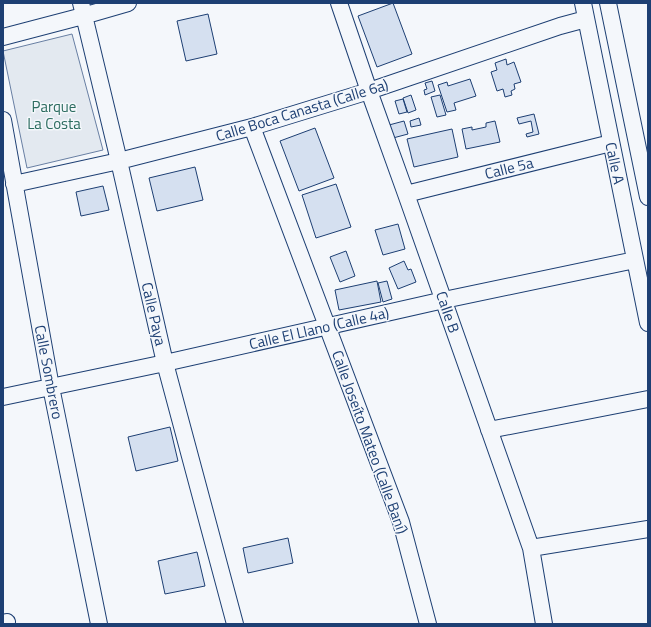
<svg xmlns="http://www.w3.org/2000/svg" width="651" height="627" viewBox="0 0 651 627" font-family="'Titillium Web',sans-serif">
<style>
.green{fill:#e3e9f0;stroke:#687fa3}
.building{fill:#d5e0f0;stroke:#1d3f73}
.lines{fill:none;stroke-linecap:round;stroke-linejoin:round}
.minor-casing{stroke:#1d3f73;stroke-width:18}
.minor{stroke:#f4f7fb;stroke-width:16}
.labels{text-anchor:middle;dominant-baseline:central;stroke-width:3;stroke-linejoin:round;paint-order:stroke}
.park-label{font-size:15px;fill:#2c6c60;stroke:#f4f7fb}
.street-label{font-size:15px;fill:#1d3f73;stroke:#f4f7fb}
</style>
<rect width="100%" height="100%" fill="#f4f7fb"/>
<path class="green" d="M72,34L103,150L27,168L3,51Z"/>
<path class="building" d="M393,3L412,54L377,67L358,16Z
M208,14L217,54L186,61L177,21Z
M506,59L507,65L514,62L521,82L514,84L515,89L511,91L512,95L505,97L503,89L497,91L491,72L497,70L495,63Z
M470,79L476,96L454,103L456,110L447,112L438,85L447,82L448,86Z
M432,81L435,91L425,95L424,90L427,89L425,83Z
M411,95L416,110L408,113L403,98Z
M440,95L446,115L437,117L431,97Z
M403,99L407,112L399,114L395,101Z
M534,114L539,134L527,137L526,134L533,132L531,121L519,124L517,118Z
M419,118L421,125L411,127L410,121Z
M404,121L408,134L393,138L389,125Z
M495,121L500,142L466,149L462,129L472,127V130L486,127V123Z
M315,128L334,178L299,191L280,141Z
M452,129L458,157L414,167L407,139Z
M195,167L203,200L157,211L149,178Z
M336,184L351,227L316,238L302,195Z
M103,186L109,210L81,216L76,192Z
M398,224L405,249L383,255L375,230Z
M346,251L355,276L340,282L330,257Z
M404,261L408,270L411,269L416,282L398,289L389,268Z
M377,281L381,302L339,310L335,290Z
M387,281L392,299L383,302L378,283Z
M170,427L178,461L136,471L128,437Z
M288,538L293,563L248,573L243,548Z
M197,552L205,586L165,594L158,561Z"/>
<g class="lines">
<g class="minor-casing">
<path id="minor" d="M81,3L119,161L165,363L235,624
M339,3L369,91L406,194L531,548L544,624
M583,3L648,323
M608,3L648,197
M3,37L83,16L128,3
M3,120L51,387L99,624
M252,127L401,522L428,624
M14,184L119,161L252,127L369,91L560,26L586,19
M406,194L611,143
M3,397L165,363L444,300L635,260
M489,430L648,399
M531,548L648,529
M3,623L7,622"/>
</g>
<use href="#minor" class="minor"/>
</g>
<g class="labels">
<g class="park-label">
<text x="54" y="106">Parque<tspan x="54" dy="17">La Costa</tspan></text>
</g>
<g class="street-label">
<text transform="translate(302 110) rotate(-17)">Calle Boca Canasta (Calle 6a)</text>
<text transform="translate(615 163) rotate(78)">Calle A</text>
<text transform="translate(509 168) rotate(-14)">Calle 5a</text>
<text transform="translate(448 312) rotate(71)">Calle B</text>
<text transform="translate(154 314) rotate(77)">Calle Paya</text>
<text transform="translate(319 328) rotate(-13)">Calle El Llano (Calle 4a)</text>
<text transform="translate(49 372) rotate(79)">Calle Sombrero</text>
<text transform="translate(370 442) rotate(70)">Calle Joseíto Mateo (Calle Baní)</text>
</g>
</g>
<rect width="651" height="627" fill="none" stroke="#1d3f73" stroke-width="8"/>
</svg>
